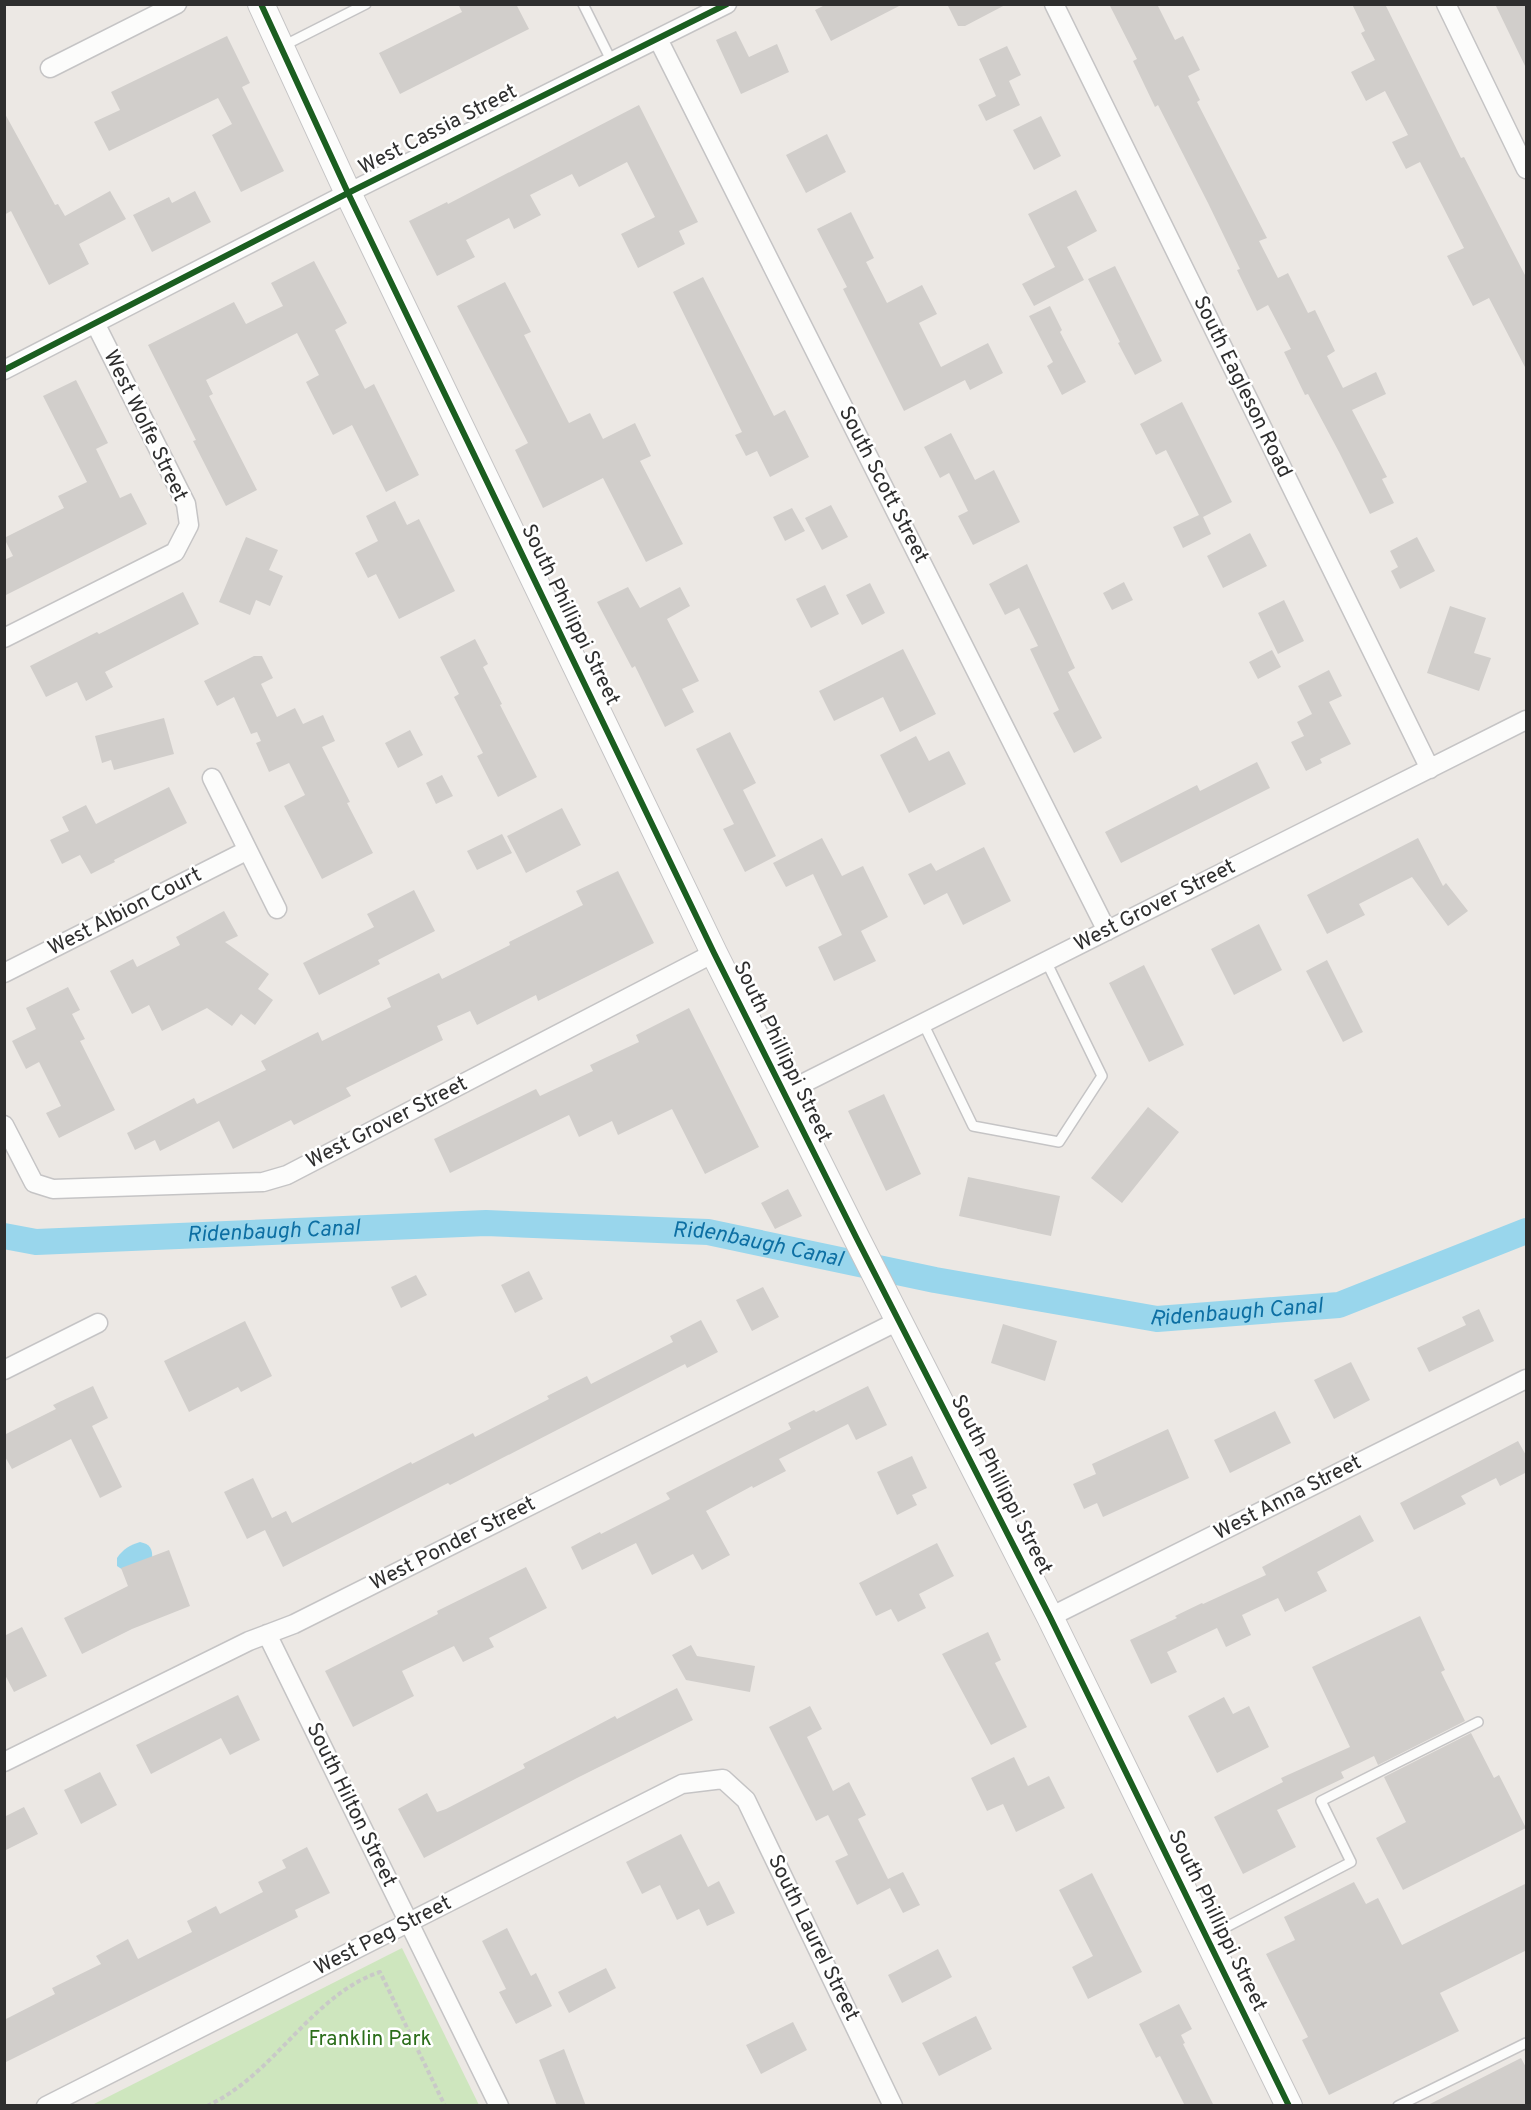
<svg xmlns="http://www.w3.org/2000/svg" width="1531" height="2110" viewBox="0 0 1531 2110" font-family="Overpass,sans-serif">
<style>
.green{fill:#cee6be}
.water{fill:#99d6ec}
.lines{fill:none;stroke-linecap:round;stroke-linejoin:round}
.canal{stroke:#99d6ec;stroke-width:26}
.building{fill:#d1cecb}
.lane-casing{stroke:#c5c4c5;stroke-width:12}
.street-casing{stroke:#c5c4c5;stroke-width:21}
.secondary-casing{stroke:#c5c4c5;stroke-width:28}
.path{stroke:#c9c9c8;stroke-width:4;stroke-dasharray:4.5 3;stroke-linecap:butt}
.lane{stroke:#fcfcfb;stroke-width:9}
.street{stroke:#fcfcfb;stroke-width:18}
.secondary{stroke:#fcfcfb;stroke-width:26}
.cycleway-casing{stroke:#fff;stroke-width:10}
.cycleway{stroke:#1b5e20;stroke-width:6}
.labels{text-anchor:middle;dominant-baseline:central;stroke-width:5;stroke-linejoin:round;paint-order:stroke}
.street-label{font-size:21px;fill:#2e2e2e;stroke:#fff}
.park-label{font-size:21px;fill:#2c6e1b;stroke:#fff}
.water-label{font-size:22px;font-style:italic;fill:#0d6fa3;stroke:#fff}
</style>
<rect width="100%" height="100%" fill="#ece8e4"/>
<path class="green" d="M402,1948L479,2105H92Z"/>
<path class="water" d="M140,1542C150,1544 153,1549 152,1559L123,1570L117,1566V1558C123,1549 130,1545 140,1542Z"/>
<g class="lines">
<path class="canal" id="s1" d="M4,1236L36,1242L486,1223L708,1232L935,1280L1157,1319L1339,1305L1526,1231"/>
</g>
<path class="building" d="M458,4H516L529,29L400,94L379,53L462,12Z
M827,4H903L831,41L815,10Z
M947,4H1007L965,26H958Z
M1109,4H1157L1175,40L1183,36L1200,70L1188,76L1200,100L1197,102L1267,238L1259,241L1278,278L1288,273L1308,313L1315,310L1335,351L1327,356L1343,388L1376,372L1386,394L1352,410L1387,477L1382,479L1394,503L1370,514L1339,452L1308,394L1305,395L1284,352L1291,349L1268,305L1257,311L1237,270L1240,269L1208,203L1158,105L1155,107L1133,61L1137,59Z
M1352,4H1385L1461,158L1464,157L1527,279V371L1489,298L1473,306L1447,256L1464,248L1420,162L1406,169L1392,142L1408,135L1385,91L1366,101L1351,72L1375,60L1361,33L1365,31Z
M1495,4H1527V70Z
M736,31L749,57L777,44L789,72L741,94L716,40Z
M227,36L250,83L242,87L284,171L241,192L212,135L232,124L218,98L109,151L94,122L120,110L111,92Z
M1007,46L1021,75L1009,81L1020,105L986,121L978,105L996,96L979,59Z
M639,105L698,222L679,231L685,244L638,268L621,234L655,217L627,162L579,187L572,174L530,195L541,215L514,229L509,218L466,240L475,257L437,276L409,221L447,202L448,204Z
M4,112L55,205L58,204L65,216L110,191L126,219L79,244L89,264L49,285L11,211L4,215Z
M1041,116L1061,156L1034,170L1013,130Z
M827,134L846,172L806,193L786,155Z
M1076,190L1097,231L1067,247L1084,280L1034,306L1022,284L1055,267L1028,214Z
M195,191L211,222L152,252L133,215L169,197L172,203Z
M851,212L874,258L866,262L887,303L922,285L937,314L919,323L941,367L988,343L1003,373L970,390L965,380L904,411L843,289L847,287L817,229Z
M314,261L347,323L335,330L365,389L374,384L419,475L386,492L352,425L333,435L306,382L319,375L297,333L206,380L213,394L209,396L257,490L226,506L193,441L196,440L148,345L234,302L246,324L283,306L271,283Z
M1115,266L1162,361L1135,375L1118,343L1120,342L1088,279Z
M703,277L774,416L785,410L809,457L770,477L757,451L746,456L735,435L742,432L673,292Z
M505,282L531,332L524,335L569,423L590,413L603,439L635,423L651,456L640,461L683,544L646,562L603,478L543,508L515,450L528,443L457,306Z
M1050,306L1062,330L1060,332L1086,382L1062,395L1047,366L1053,362L1029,316Z
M76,380L108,443L96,449L120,498L131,493L147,524L4,596V560L13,556L4,538L64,508L58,496L87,482L43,396Z
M1182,402L1232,502L1203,517L1211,534L1183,548L1173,527L1199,515L1166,450L1156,455L1140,424Z
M951,433L975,480L994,470L1020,522L973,545L958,516L968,511L949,473L940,478L924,447Z
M395,501L407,525L419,519L455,591L399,619L376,574L368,578L355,553L378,541L366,516Z
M831,505L848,537L822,550L805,518Z
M792,508L805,531L785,541L773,517Z
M1250,533L1267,566L1223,588L1207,556Z
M246,537L278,550L269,570L283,576L270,606L256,600L250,615L219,602Z
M1417,537L1435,571L1400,589L1391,571L1398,567L1390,551Z
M1027,564L1075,668L1068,672L1102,738L1074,753L1053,713L1059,710L1030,649L1038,646L1019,608L1005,615L989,584Z
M1124,582L1133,600L1112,610L1103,593Z
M870,583L885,613L862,625L846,595Z
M825,585L839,614L811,628L796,599Z
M628,587L640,608L680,587L690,606L667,619L699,681L682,689L694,712L665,727L635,666L632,668L597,602Z
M183,592L199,624L105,672L113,687L86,701L77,682L46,697L30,666L97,632L99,634Z
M1284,600L1304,641L1278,654L1258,613Z
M1450,606L1486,618L1474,653L1491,658L1479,691L1427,673Z
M475,639L488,664L483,667L502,704L500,705L537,777L498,797L477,756L483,753L454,697L459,694L440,657Z
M903,649L936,714L900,732L883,697L834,721L819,691Z
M1272,650L1281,667L1258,679L1249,662Z
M254,656H262L273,678L261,684L277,717L295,708L303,724L323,715L335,741L322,747L350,802L347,803L373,853L322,879L284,806L305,795L289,763L269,772L256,743L261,741L257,732L251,734L234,697L217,706L204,681Z
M1329,670L1342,696L1329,702L1351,744L1320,759L1322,763L1306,771L1291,742L1304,736L1297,722L1312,714L1298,686Z
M164,718L174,754L114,770L111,760L102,763L95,736Z
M410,730L423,755L398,768L385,743Z
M730,732L756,783L743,790L776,856L745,872L723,829L734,824L696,749Z
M916,736L929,761L949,751L966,784L909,813L880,755Z
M1257,762L1270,788L1121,863L1105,832L1197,785L1200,791Z
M442,775L453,796L436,804L426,783Z
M169,787L187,823L114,860L115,862L91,874L80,855L62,864L50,840L69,831L62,817L86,805L96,824Z
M562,808L581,845L526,873L507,836Z
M502,834L512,853L477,870L467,851Z
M822,838L842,876L863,866L888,917L861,931L876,961L834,981L818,947L842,935L813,874L786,887L773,863Z
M1418,838L1443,886L1446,883L1468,911L1448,926L1412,877L1359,904L1365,915L1327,934L1307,895Z
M984,847L1011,901L963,925L947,893L924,905L908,874L931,863L936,871Z
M618,871L654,943L538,1001L536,995L477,1025L470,1011L437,1026L443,1040L346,1088L351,1096L294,1125L291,1120L233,1149L219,1121L160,1151L155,1140L135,1150L127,1133L194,1098L197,1104L266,1070L261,1061L318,1032L322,1041L391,1007L387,998L439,973L442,979L510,945L509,942L583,905L576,891Z
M414,890L435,931L378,960L380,964L319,995L303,963L374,927L367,914Z
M224,911L238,936L225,942L269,974L258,989L273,1000L255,1025L241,1014L232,1026L207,1008L162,1031L149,1005L132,1014L110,971L133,959L137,967L180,945L176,937Z
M1259,924L1282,970L1234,995L1211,949Z
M1327,960L1363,1032L1343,1042L1306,971Z
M1144,965L1184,1045L1149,1062L1109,983Z
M68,987L80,1010L72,1014L85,1039L80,1041L115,1110L59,1138L46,1113L61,1106L39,1062L26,1069L12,1041L36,1029L26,1008Z
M689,1008L759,1147L705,1174L672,1109L618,1135L612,1121L579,1137L569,1115L450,1173L434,1139L536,1089L540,1096L593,1071L590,1065L639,1042L636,1035Z
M884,1094L921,1174L886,1191L848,1111Z
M1148,1107L1179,1132L1122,1203L1091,1178Z
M968,1177L1060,1196L1051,1236L959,1216Z
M788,1189L802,1216L775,1229L761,1203Z
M529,1271L543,1299L515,1313L501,1285Z
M416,1275L427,1295L401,1308L391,1287Z
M763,1287L779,1317L752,1331L736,1300Z
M1479,1309L1494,1341L1429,1372L1417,1348L1466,1325L1462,1317Z
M701,1320L718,1352L687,1368L685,1364L450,1485L448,1483L283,1567L265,1530L247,1539L224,1492L253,1478L272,1518L286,1511L292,1523L411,1462L412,1464L473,1433L475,1437L549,1399L547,1396L587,1376L591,1384L673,1342L670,1336Z
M245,1321L272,1376L241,1392L238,1387L189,1412L164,1361Z
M1003,1324L1057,1341L1045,1381L991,1363Z
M1351,1362L1370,1400L1334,1419L1314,1380Z
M93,1386L108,1418L92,1426L122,1487L100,1498L71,1439L12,1469L4,1455V1435L56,1409L53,1405Z
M868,1386L887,1425L856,1440L848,1424L779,1459L786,1471L753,1488L752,1486L706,1511L730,1555L702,1570L693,1554L652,1575L636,1543L582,1570L571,1547L600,1532L601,1534L670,1499L666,1493L791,1429L788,1423L814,1410L816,1412Z
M1275,1411L1291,1443L1230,1473L1214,1440Z
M1168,1429L1189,1478L1103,1517L1097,1503L1084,1509L1073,1484L1096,1474L1092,1464Z
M1518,1441L1527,1457V1472L1500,1486L1496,1478L1461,1496L1466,1504L1414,1530L1400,1503Z
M912,1456L927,1488L912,1495L917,1505L897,1515L877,1472Z
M1360,1515L1374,1541L1317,1572L1327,1591L1285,1612L1278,1598L1242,1615L1251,1635L1226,1647L1217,1628L1167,1652L1177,1672L1151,1684L1130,1640L1177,1618L1175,1616L1202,1603L1203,1604L1266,1575L1262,1567Z
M937,1543L954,1576L919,1594L926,1608L898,1622L891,1609L876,1616L859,1583Z
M169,1550L190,1606L132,1629L82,1654L64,1618L128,1586L121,1568Z
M526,1567L547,1608L489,1638L494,1647L463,1662L454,1646L402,1671L414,1696L353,1727L325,1671L438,1614L437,1611Z
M1420,1616L1445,1670L1441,1672L1465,1721L1378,1765L1374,1756L1341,1772L1344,1778L1277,1810L1296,1847L1243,1874L1214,1817L1283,1782L1281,1778L1350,1747L1312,1667Z
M22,1627L47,1676L14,1692L4,1673V1636Z
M988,1632L1001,1660L995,1663L1027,1727L991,1745L942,1654Z
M691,1645L697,1656L755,1666L750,1692L686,1680L672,1655Z
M677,1688L693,1720L577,1778L424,1858L398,1809L427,1793L437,1812L446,1809L525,1768L523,1764L581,1734L615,1716L617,1719Z
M238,1695L260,1740L230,1755L221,1738L151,1774L136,1745Z
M1224,1697L1233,1714L1249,1706L1269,1747L1217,1773L1188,1716Z
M810,1706L822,1729L807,1737L833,1791L849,1782L866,1815L858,1819L888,1879L903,1872L920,1905L903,1913L890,1888L857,1905L835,1861L848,1855L828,1815L816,1821L769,1727Z
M1471,1733L1494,1778L1499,1775L1526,1828L1403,1890L1376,1838L1406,1822L1384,1777Z
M1014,1757L1028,1786L1049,1776L1065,1808L1016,1832L1003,1804L987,1811L971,1778Z
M100,1772L117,1805L81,1824L64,1790Z
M24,1807L38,1834L4,1851V1817Z
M681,1834L708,1887L719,1881L735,1913L707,1926L699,1909L677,1920L660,1885L642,1894L626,1862Z
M307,1847L330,1893L295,1910L298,1917L4,2063V2020L55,1994L52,1988L101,1964L96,1956L128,1939L138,1959L192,1932L187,1921L216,1906L220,1914L263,1892L258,1882L286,1868L282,1860Z
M1092,1873L1142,1972L1088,1999L1072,1967L1093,1956L1059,1890Z
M1354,1882L1366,1904L1378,1898L1402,1945L1527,1883V1950L1440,1993L1459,2031L1329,2095L1302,2040L1308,2037L1266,1954L1295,1940L1284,1917Z
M507,1928L531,1976L536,1973L552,2006L516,2024L499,1992L506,1989L482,1941Z
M938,1949L952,1977L902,2003L888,1975Z
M606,1968L616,1988L569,2013L558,1992Z
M1179,2004L1192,2029L1181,2035L1185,2043L1183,2044L1214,2106H1185L1160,2056L1156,2058L1139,2024Z
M976,2016L992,2049L939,2076L922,2043Z
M793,2022L807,2050L761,2074L746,2045Z
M564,2049L586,2106H557L539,2060Z
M1521,2058L1527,2069V2106H1426Z"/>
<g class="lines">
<g class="lane-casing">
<path id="lane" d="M583,4L612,62
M283,46L366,4
M923,1023L973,1126L1059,1142L1102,1076L1046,961
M1209,1936L1351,1862L1321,1801L1478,1722
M1398,2106L1526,2043"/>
</g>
<g class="street-casing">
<path id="street" d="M1054,4L1430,769
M1446,4L1526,169
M658,39L1107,931
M50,68L177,4
M4,370L348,193L727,4
M4,638L175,552L189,525L186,504L95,323
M212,778L277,909
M4,973L246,851
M784,1093L1526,720
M4,1125L34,1183L53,1189L263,1182L287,1175L714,953
M4,1370L98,1323
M1050,1617L1526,1379
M267,1634L499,2106
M4,1762L249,1641L294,1624L898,1321
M46,2106L682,1784L723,1779L746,1800L893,2106"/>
</g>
<g class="secondary-casing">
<path id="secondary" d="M261,4L348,193L714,953L857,1239L1050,1617L1289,2106"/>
</g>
<path class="path" d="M207,2106C276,2074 311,1995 380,1972L445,2106"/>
<use href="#lane" class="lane"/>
<use href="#street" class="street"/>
<use href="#secondary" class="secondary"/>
<g class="cycleway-casing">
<path id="cycleway" d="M261,4L348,193L714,953L857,1239L1050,1617L1289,2106
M4,370L348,193L727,4"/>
</g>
<use href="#cycleway" class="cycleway"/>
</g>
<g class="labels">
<g class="street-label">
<text transform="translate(438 130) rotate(-27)">West Cassia Street</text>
<text transform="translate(1242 387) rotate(64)">South Eagleson Road</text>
<text transform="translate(145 426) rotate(64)">West Wolfe Street</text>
<text transform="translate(883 485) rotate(63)">South Scott Street</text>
<text transform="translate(570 615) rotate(64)">South Phillippi Street</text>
<text transform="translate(1155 906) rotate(-27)">West Grover Street</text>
<text transform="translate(125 912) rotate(-27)">West Albion Court</text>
<text transform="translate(782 1052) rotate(64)">South Phillippi Street</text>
<text transform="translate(387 1123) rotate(-27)">West Grover Street</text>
<text transform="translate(1001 1485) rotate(63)">South Phillippi Street</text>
<text transform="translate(1288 1498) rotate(-27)">West Anna Street</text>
<text transform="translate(453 1544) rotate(-27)">West Ponder Street</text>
<text transform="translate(351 1805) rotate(64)">South Hilton Street</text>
<text transform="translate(1217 1921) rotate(64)">South Phillippi Street</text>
<text transform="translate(383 1936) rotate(-27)">West Peg Street</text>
<text transform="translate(813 1938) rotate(64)">South Laurel Street</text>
</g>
<g class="park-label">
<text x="370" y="2039">Franklin Park</text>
</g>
<g class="water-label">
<text stroke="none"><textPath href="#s1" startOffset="270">Ridenbaugh Canal</textPath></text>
<text stroke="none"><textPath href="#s1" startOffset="756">Ridenbaugh Canal</textPath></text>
<text stroke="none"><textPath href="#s1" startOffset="1242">Ridenbaugh Canal</textPath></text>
</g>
</g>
<rect width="1531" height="2110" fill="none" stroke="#2e2e2e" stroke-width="12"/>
</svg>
